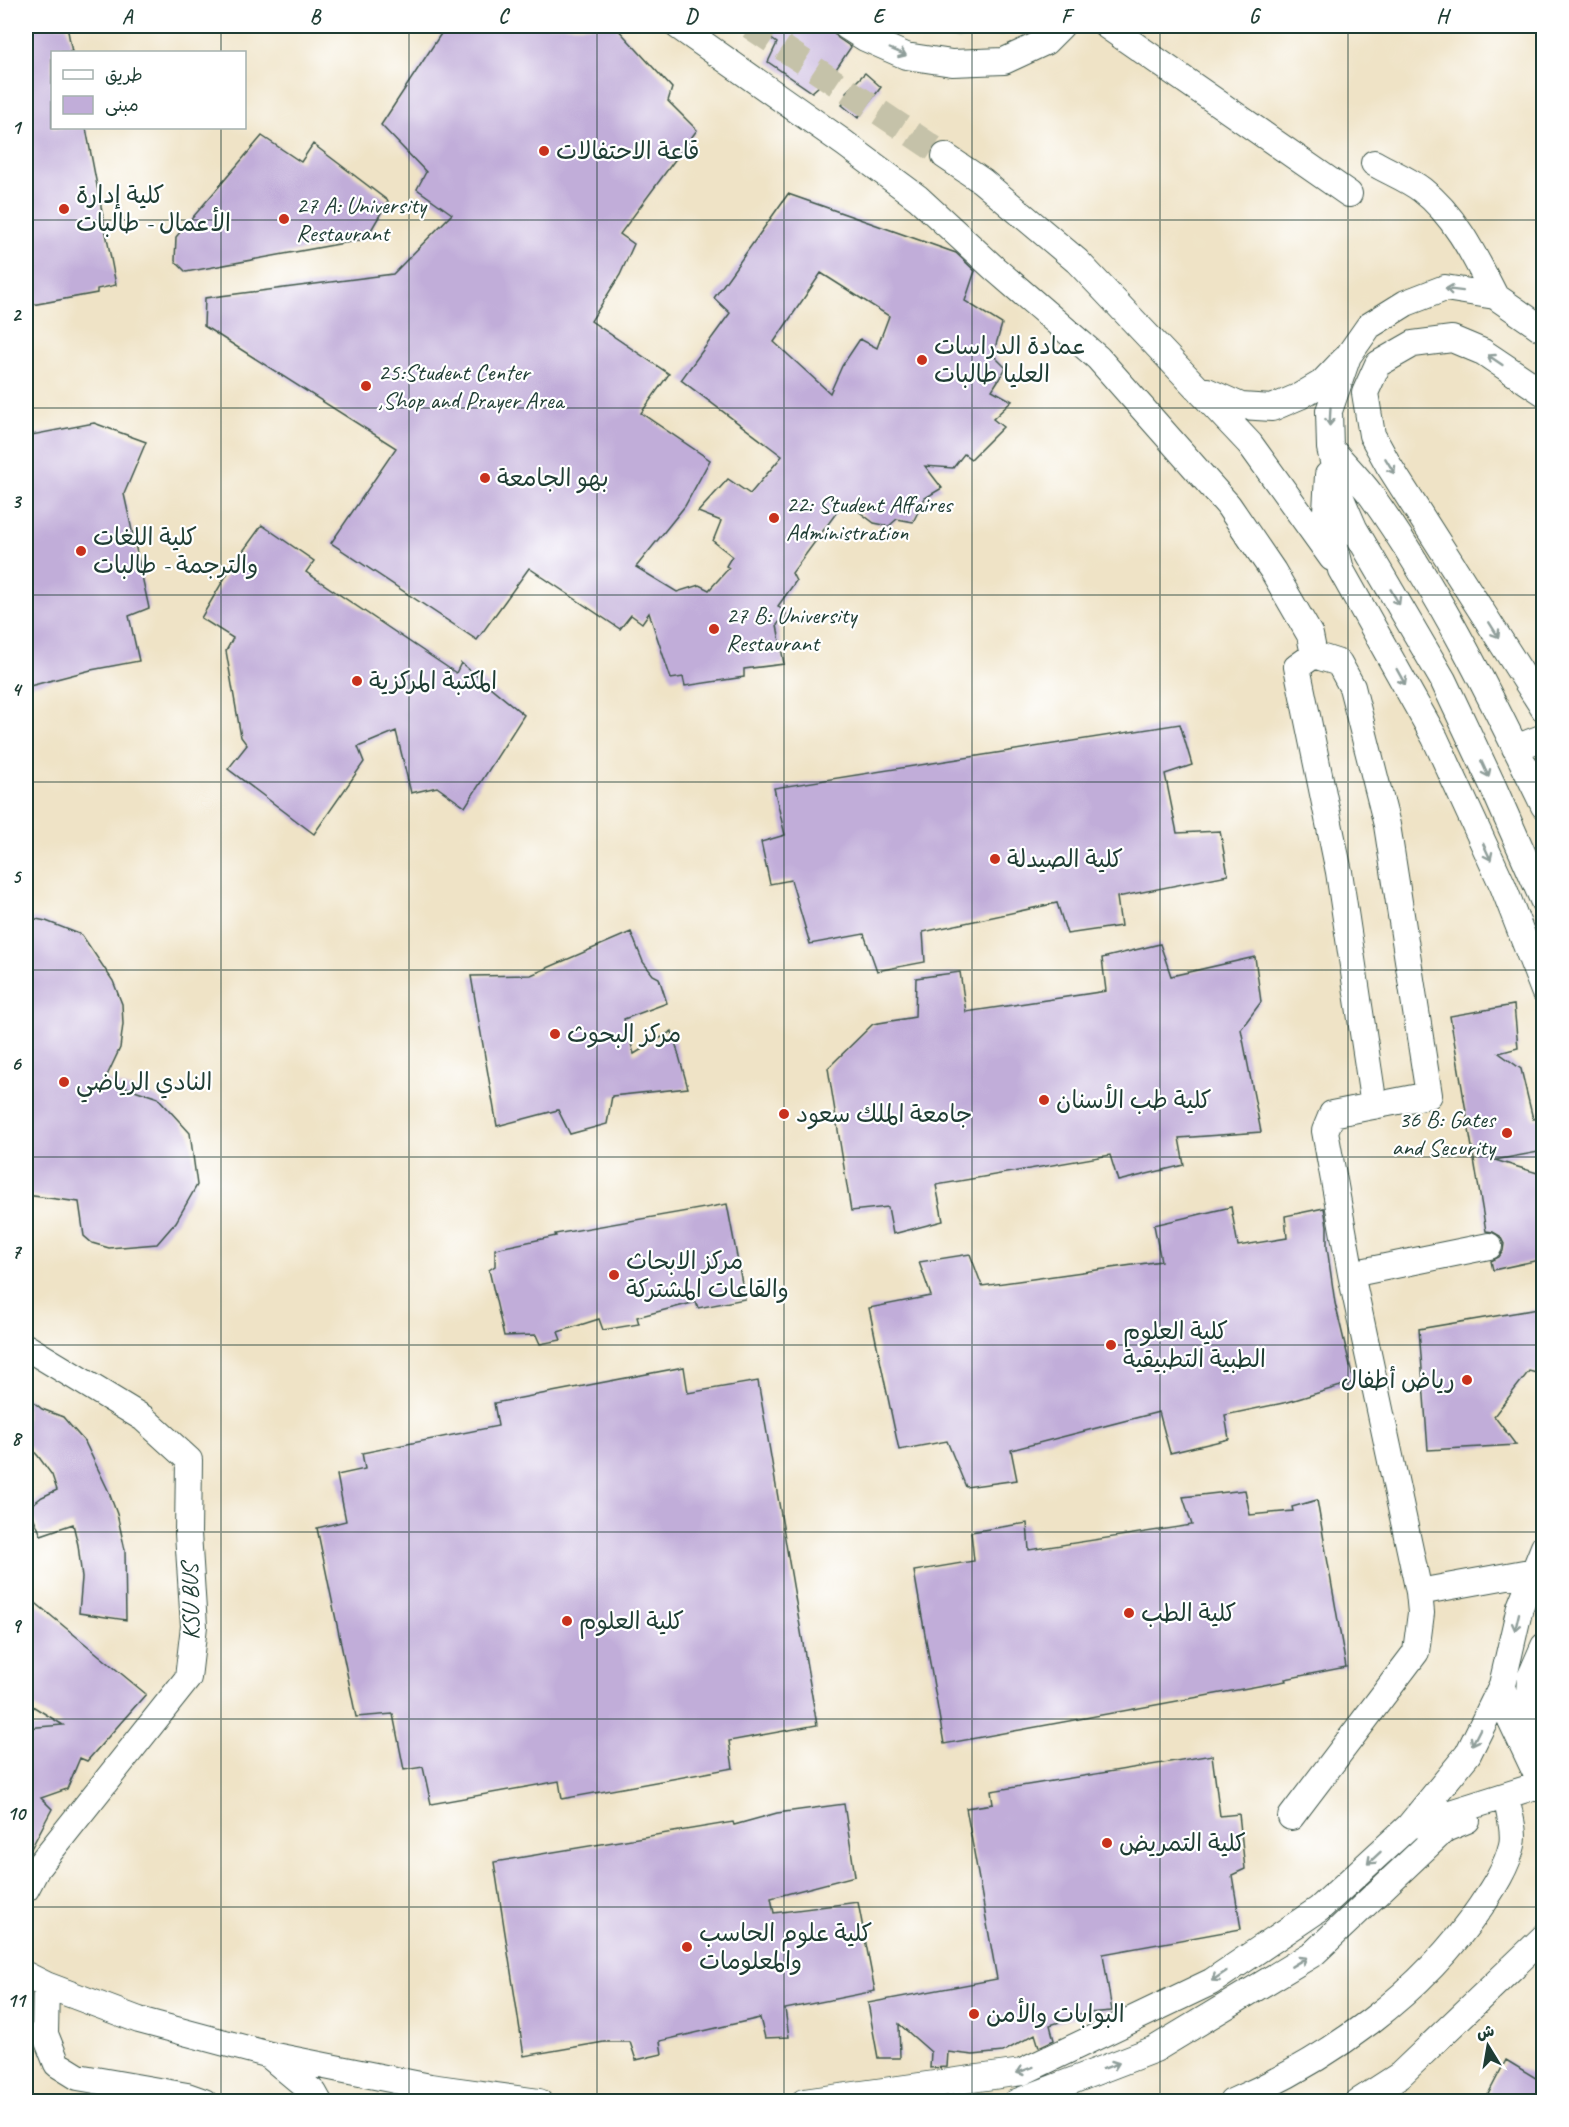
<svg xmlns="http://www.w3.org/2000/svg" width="1569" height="2127" viewBox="0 0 1569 2127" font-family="Caveat,'Playpen Sans Arabic',sans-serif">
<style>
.green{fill:#7dca89;stroke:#4e845e;stroke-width:1.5}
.building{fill:#c1add9;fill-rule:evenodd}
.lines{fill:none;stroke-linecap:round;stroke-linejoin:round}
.minor-tunnel{stroke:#c5c2a9;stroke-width:26;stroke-dasharray:26 13;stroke-linecap:butt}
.minor-casing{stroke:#3e564a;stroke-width:28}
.minor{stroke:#fff;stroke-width:26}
.oneway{stroke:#8f9e9a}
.grid{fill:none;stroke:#1f3d34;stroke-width:1.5;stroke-opacity:0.55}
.poi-dot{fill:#c8321e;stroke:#fff;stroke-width:2}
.labels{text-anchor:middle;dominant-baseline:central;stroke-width:4.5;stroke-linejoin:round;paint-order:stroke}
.poi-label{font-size:24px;fill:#1f3d34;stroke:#fff;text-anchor:start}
.street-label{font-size:24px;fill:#1f3d34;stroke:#fff}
.neatline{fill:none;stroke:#1f3d34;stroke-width:2}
.grid-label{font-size:20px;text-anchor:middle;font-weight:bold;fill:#1f3d34}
</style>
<rect width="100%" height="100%" fill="#fff"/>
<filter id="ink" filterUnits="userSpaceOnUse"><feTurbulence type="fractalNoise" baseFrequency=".0167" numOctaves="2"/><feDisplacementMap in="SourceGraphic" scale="12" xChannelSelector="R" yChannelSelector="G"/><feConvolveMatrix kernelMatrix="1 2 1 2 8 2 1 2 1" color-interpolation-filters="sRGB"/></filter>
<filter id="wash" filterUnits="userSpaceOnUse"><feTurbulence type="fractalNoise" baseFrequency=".008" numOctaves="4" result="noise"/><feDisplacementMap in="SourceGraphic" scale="24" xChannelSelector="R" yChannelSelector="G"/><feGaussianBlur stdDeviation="1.35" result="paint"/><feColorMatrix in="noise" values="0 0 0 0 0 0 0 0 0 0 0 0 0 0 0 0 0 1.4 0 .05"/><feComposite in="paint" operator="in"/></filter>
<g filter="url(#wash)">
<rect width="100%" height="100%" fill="#efe3c6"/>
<path class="green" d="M906,26H1018L1000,34L958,39L904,28Z"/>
<g id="blocks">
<path class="building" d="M26,26H67L72,52H52V128H86L116,285L97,289V293L26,306Z
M446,26H615L672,88L668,101L697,130L620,234L634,244L620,275L591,321L669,374L641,413L710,460L685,506L636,567L677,592L699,585L709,590L729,568L726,566L732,556L713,541L721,521L698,512L728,479L750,494L782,456L681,380L730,313L714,298L788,194L956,253L975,271L965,301L1002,324L993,355L1006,368L992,390L1012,401L993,419L1003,427L971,459L964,454L953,468L925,466L942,488L925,498L913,522L897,519L889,526L874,523L845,501L792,573L796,581L778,606L786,614L777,625L784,664L744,669V677L685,686L683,677L671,679L649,613L642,623L631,615L620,629L529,568L477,640L331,543L396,448L204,326L205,298L393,274L452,214L417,189L426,172L381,125ZM821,273L889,316L877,348L860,339L842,366L830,393L774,342Z
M753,26H827L832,29L838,38L851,47L828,81L826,80L812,92L768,62L777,43Z
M865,73L881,87L858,118L842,105L852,95L846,92Z
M262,136L301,162L313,144L388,201L366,239L186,272L175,261L176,237Z
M94,423L146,442L124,494L149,608L129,616L139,661L91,670L26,687V436Z
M262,525L314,561L306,572L456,673L461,663L524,715L465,807L437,787L411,793L396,731L358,747L364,762L314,834L228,769L247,745L241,737L226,651L233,638L201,618L230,569Z
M1180,724L1192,765L1165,774L1177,833L1220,831L1228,875L1117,897L1121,926L1067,934L1057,903L923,932L925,962L877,971L864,934L810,944L791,880L770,884L761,842L785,835L774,788Z
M26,917L46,921L82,935L113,981L122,1004L123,1024L120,1048L105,1080L158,1098L190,1133L197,1185L176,1222L157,1244L109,1248L92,1243L84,1236L79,1202L26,1195Z
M631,932L643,962L653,975L659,978L667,1003L624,1019L634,1054L672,1031L688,1088L612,1096L607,1124L570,1134L558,1110L497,1126L471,976L531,975Z
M1160,944L1171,976L1255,957L1261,1002L1241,1029L1261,1132L1179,1138L1184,1165L1118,1181L1110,1155L936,1185L943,1221L893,1234L888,1207L851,1211L828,1068L873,1024L915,1017L916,978L960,972L966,1012L1106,991L1102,958Z
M1514,1005L1518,1048L1499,1053L1521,1069L1533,1119L1544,1118V1151L1495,1160L1544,1175V1259L1493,1270L1491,1261L1499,1257L1503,1251L1504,1244L1500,1236L1493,1232L1486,1231L1450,1016Z
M727,1204L745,1299L698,1308L696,1302L637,1317L639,1324L603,1330L599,1319L558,1332L561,1340L540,1344L536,1335L504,1336L489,1270L495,1266V1249L556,1236L555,1234Z
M1231,1207L1238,1246L1287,1238L1285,1216L1324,1208L1327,1226V1247L1335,1303L1354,1382L1288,1402L1225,1415L1229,1439L1170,1453L1159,1412L1011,1450L1017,1480L966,1487L947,1441L899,1450L869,1308L931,1296L919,1262L970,1254L982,1286L1161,1261L1154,1225Z
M1538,1309L1544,1354V1375L1529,1371L1494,1416L1516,1445L1428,1450L1419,1329Z
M684,1367L688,1393L758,1381L817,1725L729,1741L733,1768L562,1799L559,1781L431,1804L423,1767L404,1770L393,1714L356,1717L317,1528L346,1521L337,1475L365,1469L362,1453L498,1426L494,1403Z
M26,1396L42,1409L63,1417L69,1424L85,1442L108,1490L117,1514L125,1550L126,1620L79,1613L82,1578L78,1545L73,1524L41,1535L29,1507L42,1497L57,1490L52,1475L38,1456L26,1443Z
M1245,1490L1250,1515L1293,1511L1292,1507L1317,1500L1346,1667L1285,1679L1286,1681L944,1744L914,1571L974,1561L971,1532L1027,1523L1029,1550L1192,1525L1183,1497Z
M26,1595L146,1694L87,1761L80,1758L67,1789L41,1798L52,1809L26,1858V1728L63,1725L26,1702Z
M1212,1755L1220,1816L1239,1814L1245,1869L1232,1875L1241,1929L1103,1954L1112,2011L1076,2014V2017L1050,2025L1054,2040L1039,2047L1035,2034L1003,2052L973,2055L948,2052L947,2067L930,2068L931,2052L899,2024L900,2058H878L868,2003L997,1979L966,1808L993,1804L991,1791Z
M844,1804L855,1876L771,1898L774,1913L858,1902L875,1991L785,2009L789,2037L765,2038L760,2018L660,2041L662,2054L636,2060L630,2042H604L524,2056L494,1862L733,1822L734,1825L777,1813Z
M1506,2060L1544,2083V2102H1484Z"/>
</g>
</g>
<g filter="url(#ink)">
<use href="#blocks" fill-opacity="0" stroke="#3e564a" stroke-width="1.5"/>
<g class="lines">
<path class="minor-tunnel" d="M750,26L945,156"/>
<g class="minor-casing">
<path id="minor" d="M678,26L844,143L918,198L995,269L1098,358L1228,505L1273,571L1310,635L1314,655
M846,26L865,38L906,56L952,63L1004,61L1045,42L1061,26
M1107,26L1349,194
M945,156L982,181L1077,261L1250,444L1332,558
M1374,163C1389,172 1408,179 1422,190C1456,216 1476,259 1495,296
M1544,330L1495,296L1445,288L1406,303L1369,326L1348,356L1329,411L1330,448L1341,498L1354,528L1443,680L1492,784L1544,902
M1207,391L1241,406L1272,408L1300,396L1322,383L1344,360
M1544,393L1483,352L1452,339L1413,344L1378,364L1365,393L1372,435L1389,466L1544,709
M1332,450C1345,465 1359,479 1371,495C1440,592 1492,699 1544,806
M1328,475L1326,511L1341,570L1435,738L1503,886L1544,991
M1314,655L1297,667L1339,872L1374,1106
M1515,748L1544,737
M1351,1274L1489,1246
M26,1347L143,1418L189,1460L188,1533L194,1626L188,1678L37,1868L26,1889
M1544,1547L1520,1607L1502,1685L1509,1716L1544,1790
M1419,1592L1535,1571
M1536,1757L1529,1694L1530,1678L1544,1646
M1291,1817L1416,1652L1421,1613L1419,1592L1351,1274L1325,1131L1332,1114L1429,1095L1387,825L1352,687L1339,663L1314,655
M1409,1826L1468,1754L1502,1685
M26,1975L46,1985L139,2020L270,2055L430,2087L539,2102
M46,1985L45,2034L57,2064L78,2077L187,2096L204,2102
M272,2058L314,2093L319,2102
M804,2102L1022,2072L1211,1982L1319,1909L1409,1826L1539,1785
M1017,2102L1155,2049L1314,1953L1445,1829L1467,1820
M1232,2102C1328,2060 1422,1994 1481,1906C1493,1888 1507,1867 1512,1845C1515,1832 1510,1818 1508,1805
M1358,2102L1400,2075L1544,1937"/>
</g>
<use href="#minor" class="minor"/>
</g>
<defs><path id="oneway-shaft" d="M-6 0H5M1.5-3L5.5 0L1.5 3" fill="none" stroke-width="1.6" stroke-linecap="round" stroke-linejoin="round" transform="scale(1.5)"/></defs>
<g class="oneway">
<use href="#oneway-shaft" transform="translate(898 52) rotate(23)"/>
<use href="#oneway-shaft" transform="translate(1454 290) rotate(-173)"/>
<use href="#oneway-shaft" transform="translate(1495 360) rotate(-146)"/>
<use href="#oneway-shaft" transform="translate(1330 417) rotate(93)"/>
<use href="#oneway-shaft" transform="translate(1390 466) rotate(59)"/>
<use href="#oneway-shaft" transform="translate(1395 597) rotate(60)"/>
<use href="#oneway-shaft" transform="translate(1494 630) rotate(58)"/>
<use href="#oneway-shaft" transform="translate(1401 677) rotate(61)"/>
<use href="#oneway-shaft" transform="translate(1485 769) rotate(65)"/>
<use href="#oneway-shaft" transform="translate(1487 852) rotate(65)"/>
<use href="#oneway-shaft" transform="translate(1517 1622) rotate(103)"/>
<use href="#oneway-shaft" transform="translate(1476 1737) rotate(117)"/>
<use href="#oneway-shaft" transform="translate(1374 1858) rotate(137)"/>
<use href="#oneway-shaft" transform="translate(1299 1962) rotate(-31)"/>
<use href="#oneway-shaft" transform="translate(1219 1976) rotate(146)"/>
<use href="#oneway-shaft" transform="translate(1111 2066) rotate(-21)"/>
<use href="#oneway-shaft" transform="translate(1025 2070) rotate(160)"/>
</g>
</g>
<path class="grid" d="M221,26V52M409,26V2102M597,26V2102M784,26V2102M972,26V2102M1160,26V2102M1348,26V2102M221,128V2102M26,220H1544M26,408H1544M26,595H1544M26,782H1544M26,970H1544M26,1157H1544M26,1345H1544M26,1532H1544M26,1719H1544M26,1907H1544"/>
<g class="poi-dot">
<circle cx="544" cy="151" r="6"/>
<circle cx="64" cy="209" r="6"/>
<circle cx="284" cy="219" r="6"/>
<circle cx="922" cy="360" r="6"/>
<circle cx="366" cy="386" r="6"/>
<circle cx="485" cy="478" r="6"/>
<circle cx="774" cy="518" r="6"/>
<circle cx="81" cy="551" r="6"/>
<circle cx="714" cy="629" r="6"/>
<circle cx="357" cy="681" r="6"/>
<circle cx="995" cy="859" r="6"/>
<circle cx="555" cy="1034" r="6"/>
<circle cx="64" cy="1082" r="6"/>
<circle cx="1044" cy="1100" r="6"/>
<circle cx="784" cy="1114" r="6"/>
<circle cx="1507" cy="1133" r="6"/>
<circle cx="614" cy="1275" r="6"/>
<circle cx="1111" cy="1345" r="6"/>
<circle cx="1467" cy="1380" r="6"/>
<circle cx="1129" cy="1613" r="6"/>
<circle cx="567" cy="1621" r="6"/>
<circle cx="1107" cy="1843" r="6"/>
<circle cx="687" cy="1947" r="6"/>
<circle cx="974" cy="2014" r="6"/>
</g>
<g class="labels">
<g class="poi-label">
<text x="556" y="151">قاعة الاحتفالات</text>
<text x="76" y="195">كلية إدارة<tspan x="76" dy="28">الأعمال - طالبات</tspan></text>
<text x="296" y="205">27 A: University<tspan x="296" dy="28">Restaurant</tspan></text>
<text x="934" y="346">عمادة الدراسات<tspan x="934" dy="28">العليا طالبات</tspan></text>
<text x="378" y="372">25:Student Center<tspan x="378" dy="28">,Shop and Prayer Area</tspan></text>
<text x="497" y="478">بهو الجامعة</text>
<text x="786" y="504">22: Student Affaires<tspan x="786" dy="28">Administration</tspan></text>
<text x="93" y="537">كلية اللغات<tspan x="93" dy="28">والترجمة - طالبات</tspan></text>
<text x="726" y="615">27 B: University<tspan x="726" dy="28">Restaurant</tspan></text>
<text x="369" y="681">المكتبة المركزية</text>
<text x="1007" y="859">كلية الصيدلة</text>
<text x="567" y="1034">مركز البحوث</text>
<text x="76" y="1082">النادي الرياضي</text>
<text x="1056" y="1100">كلية طب الأسنان</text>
<text x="796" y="1114">جامعة الملك سعود</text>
<text x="1495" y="1119" text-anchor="end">36 B: Gates<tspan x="1495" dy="28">and Security</tspan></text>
<text x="626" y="1261">مركز الابحاث<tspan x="626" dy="28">والقاعات المشتركة</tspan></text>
<text x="1123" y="1331">كلية العلوم<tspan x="1123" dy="28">الطبية التطبيقية</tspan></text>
<text x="1455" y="1380" text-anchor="end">رياض أطفال</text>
<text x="1141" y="1613">كلية الطب</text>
<text x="579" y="1621">كلية العلوم</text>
<text x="1119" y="1843">كلية التمريض</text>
<text x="699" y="1933">كلية علوم الحاسب<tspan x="699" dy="28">والمعلومات</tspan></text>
<text x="986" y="2014">البوابات والأمن</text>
</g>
<g class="street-label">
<text transform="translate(190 1602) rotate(-91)">KSU BUS</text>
</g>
</g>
<rect width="1569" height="2127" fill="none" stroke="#fff" stroke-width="66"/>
<rect x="51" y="51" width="195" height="78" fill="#ffffff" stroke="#a5b1ae" stroke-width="1.5"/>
<rect x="63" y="70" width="30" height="9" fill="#ffffff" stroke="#a5b1ae" stroke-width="1.5"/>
<text x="105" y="81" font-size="18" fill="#1f3d34">طريق</text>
<rect x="63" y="96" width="30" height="18" fill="#c1add9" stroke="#a5b1ae" stroke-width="1.5"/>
<text x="105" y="111" font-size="18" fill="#1f3d34">مبنى</text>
<g transform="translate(1488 2046) rotate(349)" stroke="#ffffff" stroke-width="4.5" paint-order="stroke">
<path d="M0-4.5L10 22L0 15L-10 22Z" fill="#1f3d34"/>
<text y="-9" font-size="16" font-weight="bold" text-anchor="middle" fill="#1f3d34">ش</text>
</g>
<rect x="33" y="33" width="1503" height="2061" class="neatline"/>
<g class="grid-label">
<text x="127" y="23">A</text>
<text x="315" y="23">B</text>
<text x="503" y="23">C</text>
<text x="691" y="23">D</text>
<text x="878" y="23">E</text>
<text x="1066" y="23">F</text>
<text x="1254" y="23">G</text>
<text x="1442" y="23">H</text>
<text x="16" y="134">1</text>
<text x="16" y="321">2</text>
<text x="16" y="508">3</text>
<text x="16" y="696">4</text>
<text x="16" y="883">5</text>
<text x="16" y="1070">6</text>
<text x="16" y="1258">7</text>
<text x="16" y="1445">8</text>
<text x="16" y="1632">9</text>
<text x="16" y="1820">10</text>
<text x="16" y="2007">11</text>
</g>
</svg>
